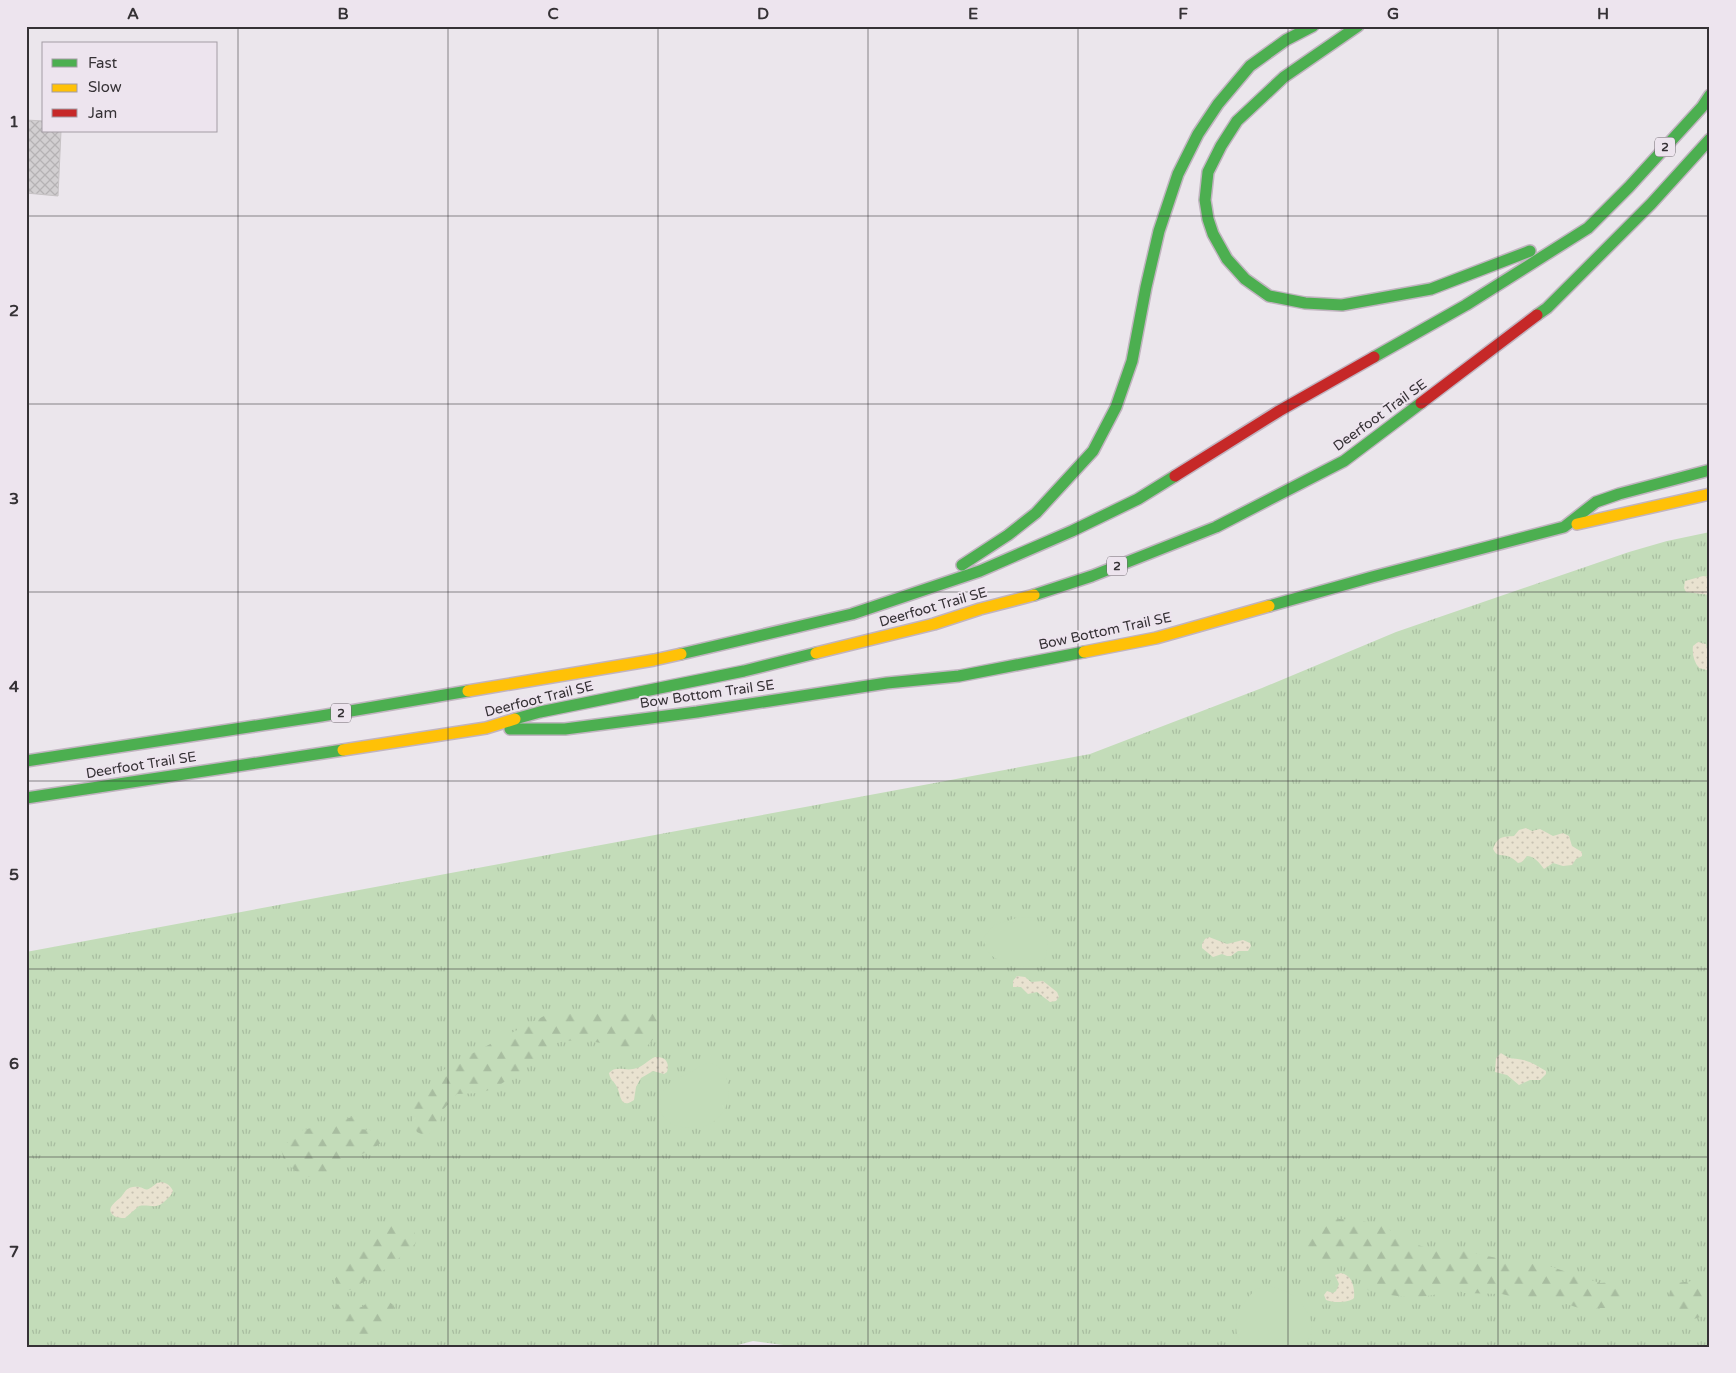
<svg xmlns="http://www.w3.org/2000/svg" width="1736" height="1373" viewBox="0 0 1736 1373" font-family="'Varela Round',sans-serif">
<style>
.grass{fill:url(#grass-tufts)}
.forest{fill:url(#forest-firs)}
.sand{fill:url(#sand-dots)}
.pitch{fill:#c3dcb9}
.building{fill:url(#building-cross-hatch);stroke:#c7c3c5}
.lines{fill:none;stroke-linecap:round;stroke-linejoin:round}
.fast-casing{stroke:#c1b4c0;stroke-width:14}
.slow-casing{stroke:#c1b4c0;stroke-width:14}
.jam-casing{stroke:#c1b4c0;stroke-width:14}
.fast{stroke:#4caf50;stroke-width:11}
.slow{stroke:#ffc107;stroke-width:11}
.jam{stroke:#c62828;stroke-width:11}
.grid{fill:none;stroke:#353135;stroke-width:1;stroke-opacity:0.55}
.labels{text-anchor:middle;dominant-baseline:central;stroke-width:4;stroke-linejoin:round;paint-order:stroke}
.shield{fill:#ede4ee;stroke:#6c676c;stroke-width:1}
.shield-label{font-size:12px;font-weight:bold;fill:#353135}
.street-label{font-size:14px;fill:#353135;stroke:#ede4ee}
.neatline{fill:none;stroke:#353135;stroke-width:2}
.grid-label{font-size:16px;text-anchor:middle;font-weight:bold;fill:#353135}
</style>
<defs>
<pattern id="grass-tufts" width="24" height="20" patternUnits="userSpaceOnUse" patternTransform="scale(1.25)"><rect width="24" height="20" fill="#c3dcb9"/><path d="M3 7l-1-3M5 7V3M7 7l1-3M15 17l-1-3M17 17v-4M19 17l1-3" fill="none" stroke="#a8bda0"/></pattern>
<pattern id="forest-firs" width="22" height="20" patternUnits="userSpaceOnUse" patternTransform="scale(1.25)"><rect width="22" height="20" fill="#c3dcb9"/><path d="M5 1l3.5 6h-7zM16 11l3.5 6h-7z" fill="#a8bda0"/></pattern>
<pattern id="sand-dots" width="8" height="8" patternUnits="userSpaceOnUse" patternTransform="scale(1.25)"><rect width="8" height="8" fill="#e9e2d0"/><path d="M2 2h.1M6 6h.1" fill="none" stroke="#c8c2b3" stroke-width="1.8" stroke-linecap="round"/></pattern>
<pattern id="building-cross-hatch" width="8" height="8" patternUnits="userSpaceOnUse" patternTransform="scale(1.25)"><rect width="8" height="8" fill="#d2cfd1"/><path d="M0 0l8 8M0 8l8-8" fill="none" stroke="#b5b2b4"/></pattern>
</defs>
<rect width="100%" height="100%" fill="#ebe6ec"/>
<path class="grass" d="M1710,532V1347H799L753,1341L730,1347H26V952L1090,754L1262,688L1396,632L1629,552L1667,541Z"/>
<path class="forest" d="M621,1009L653,1014L661,1021L660,1032L648,1045L635,1049L619,1050L601,1043L584,1040L565,1041L551,1044L525,1068L495,1088L480,1093L457,1094L442,1111L438,1130L425,1136L417,1132C409,1115 412,1109 418,1092L438,1085V1074L452,1064L544,1016Z
M355,1116L360,1122L359,1129L370,1130L379,1134L382,1142L373,1149L340,1164L322,1176L307,1177L295,1171L284,1160L281,1149L299,1131L311,1128H328L343,1120Z
M1339,1219L1363,1221L1384,1226L1397,1235L1415,1244L1439,1252L1460,1248L1477,1254L1497,1258L1512,1264L1526,1263L1549,1266L1600,1283L1615,1282L1625,1290L1620,1303L1610,1308H1599L1588,1311L1551,1299L1530,1301L1502,1294L1464,1293L1452,1287C1447,1289 1443,1293 1438,1294C1415,1300 1390,1296 1368,1290L1360,1274L1347,1264L1310,1256L1303,1243L1305,1230L1320,1220Z
M393,1223L407,1224L415,1231V1244L389,1267L350,1290H342L337,1285L335,1279C339,1273 344,1270 349,1265C352,1261 351,1258 353,1254C360,1238 377,1228 393,1223Z
M1693,1281L1702,1289L1710,1291V1314L1694,1319L1678,1317L1668,1303L1670,1291L1676,1283Z
M380,1299C391,1302 396,1304 397,1316C393,1321 389,1328 383,1330C381,1331 377,1331 376,1331C372,1333 369,1336 365,1337C338,1343 319,1308 346,1300L354,1306L362,1307L369,1301Z"/>
<path class="sand" d="M1703,576L1710,577V595L1686,592L1684,588L1685,581Z
M1698,642L1706,644L1708,654L1710,655V671L1699,668C1694,662 1692,654 1693,646Z
M1526,828L1532,831L1540,829L1553,836L1563,833L1569,836L1572,846L1582,852V856L1576,859L1572,865L1563,866L1553,863L1544,869C1539,863 1536,857 1527,856L1522,862L1518,863C1515,860 1511,857 1507,856C1500,854 1497,857 1493,849C1498,836 1502,837 1514,836L1519,830Z
M1209,937L1227,944L1243,940L1250,943L1251,946L1248,951H1238L1231,956H1227L1222,954L1213,957L1202,948V944L1205,939Z
M1017,976L1025,977L1031,982L1043,981L1057,992L1059,997L1056,1001L1050,1002L1037,992L1028,994L1021,987H1013V981Z
M1501,1053C1513,1061 1511,1057 1523,1060C1532,1062 1539,1067 1546,1071V1074L1540,1080H1530L1519,1085L1507,1075L1495,1072L1496,1058Z
M655,1057C665,1056 670,1062 667,1072L664,1074L653,1071L641,1078L636,1087L634,1100C620,1110 621,1095 617,1087C614,1081 610,1080 609,1073C616,1065 624,1071 633,1069C642,1068 648,1060 655,1057Z
M162,1182C167,1183 171,1186 173,1191C171,1196 169,1197 165,1201C156,1210 150,1204 139,1206L125,1218C121,1218 116,1218 113,1215C105,1208 117,1201 121,1197C125,1192 126,1188 133,1187C147,1185 142,1196 157,1183Z
M1341,1273C1352,1275 1355,1287 1354,1298C1349,1303 1333,1303 1326,1300L1324,1295L1327,1291L1333,1293L1336,1291L1339,1284L1335,1275Z"/>
<path class="pitch" d="M1020,917L1033,918L1045,927C1048,940 1049,952 1043,964C1024,971 982,964 984,937L994,925Z
M708,1063C741,1067 737,1136 682,1127C674,1126 667,1122 663,1116C654,1104 663,1087 674,1080C677,1077 681,1077 684,1075C693,1072 699,1066 708,1063Z
M1269,1286C1276,1288 1286,1291 1292,1295C1304,1303 1317,1323 1310,1337C1308,1341 1305,1344 1302,1347H1243C1228,1326 1240,1305 1256,1289Z"/>
<path class="building" d="M26,120L44,121V131H61L58,196L26,193Z"/>
<g class="lines">
<g class="fast-casing">
<path id="fast" d="M1358,26L1284,77L1237,121L1221,146L1208,172L1205,200L1208,219L1213,234L1227,259L1245,279L1269,296L1305,303L1342,305L1431,289L1530,251
M1537,315L1547,308L1651,204L1710,139
M1374,357L1466,305L1588,228L1629,187L1702,107L1710,95
M962,565L1008,535L1036,513L1093,451L1116,407L1132,361L1146,287L1159,231L1178,174L1198,134L1218,104L1250,66L1286,40L1313,26
M1034,595L1092,576L1216,527L1344,461L1421,403
M1269,606L1372,577L1564,527L1596,502L1619,494L1710,470
M681,654L852,614L980,571L1072,531L1138,499L1175,476
M515,719L540,712L744,671L816,653
M510,729H565L697,712L887,683L959,676L1084,652
M26,761L321,716L468,691
M26,798L343,750"/>
</g>
<g class="slow-casing">
<path id="slow" d="M1577,524L1710,494
M1084,652L1156,638L1269,606
M816,653L934,624L980,609L1034,595
M468,691L654,660L681,654
M343,750L486,728L515,719"/>
</g>
<g class="jam-casing">
<path id="jam" d="M1421,403L1537,315
M1175,476L1279,411L1374,357"/>
</g>
<use href="#fast" class="fast"/>
<use href="#slow" class="slow"/>
<use href="#jam" class="jam"/>
</g>
<path class="grid" d="M238,26V1347M448,26V1347M658,26V1347M868,26V1347M1078,26V1347M1288,26V1347M1498,26V1347M26,216H1710M26,404H1710M26,592H1710M26,781H1710M26,969H1710M26,1157H1710"/>
<g class="labels">
<g class="shield">
<rect x="1655" y="137.5" width="20" height="19" rx="4"/>
<rect x="1107" y="556.5" width="20" height="19" rx="4"/>
<rect x="331" y="703.5" width="20" height="19" rx="4"/>
</g>
<g class="shield-label">
<text x="1665" y="147">2</text>
<text x="1117" y="566">2</text>
<text x="341" y="713">2</text>
</g>
<g class="street-label">
<text transform="translate(1380 415) rotate(-36)">Deerfoot Trail SE</text>
<text transform="translate(933 607) rotate(-16)">Deerfoot Trail SE</text>
<text transform="translate(1105 631) rotate(-12)">Bow Bottom Trail SE</text>
<text transform="translate(707 694) rotate(-8)">Bow Bottom Trail SE</text>
<text transform="translate(539 699) rotate(-14)">Deerfoot Trail SE</text>
<text transform="translate(141 765) rotate(-9)">Deerfoot Trail SE</text>
</g>
</g>
<rect width="1736" height="1373" fill="none" stroke="#ede4ee" stroke-width="55"/>
<rect x="42" y="42" width="175" height="90" fill="#ede4ee" stroke="#a39ca4"/>
<rect x="52" y="59" width="25" height="8" fill="#4caf50" stroke="#a39ca4"/>
<text x="88" y="68" font-size="15" fill="#353135">Fast</text>
<rect x="52" y="84" width="25" height="8" fill="#ffc107" stroke="#a39ca4"/>
<text x="88" y="92" font-size="15" fill="#353135">Slow</text>
<rect x="52" y="109" width="25" height="8" fill="#c62828" stroke="#a39ca4"/>
<text x="88" y="118" font-size="15" fill="#353135">Jam</text>
<rect x="28" y="28" width="1680" height="1318" class="neatline"/>
<g class="grid-label">
<text x="133" y="19">A</text>
<text x="343" y="19">B</text>
<text x="553" y="19">C</text>
<text x="763" y="19">D</text>
<text x="973" y="19">E</text>
<text x="1183" y="19">F</text>
<text x="1393" y="19">G</text>
<text x="1603" y="19">H</text>
<text x="14" y="127">1</text>
<text x="14" y="316">2</text>
<text x="14" y="504">3</text>
<text x="14" y="692">4</text>
<text x="14" y="880">5</text>
<text x="14" y="1069">6</text>
<text x="14" y="1257">7</text>
</g>
</svg>
